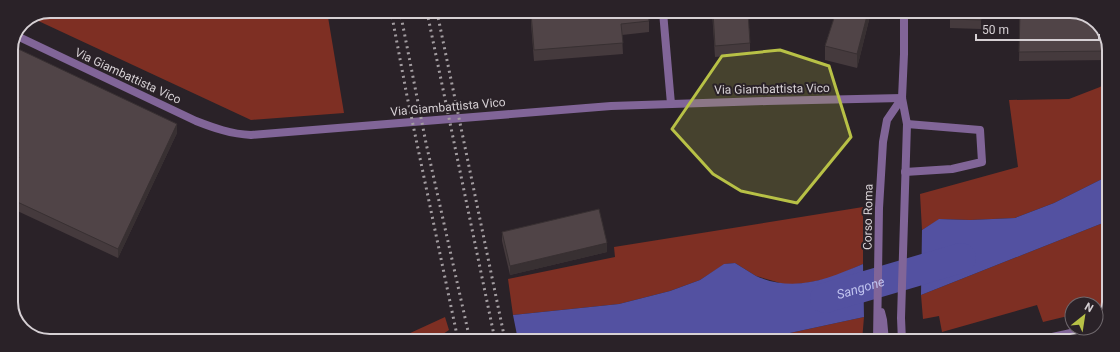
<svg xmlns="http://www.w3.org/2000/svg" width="1120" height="352" viewBox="0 0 1120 352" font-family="Roboto,sans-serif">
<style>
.green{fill:#7e2f23}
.water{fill:#5351a1}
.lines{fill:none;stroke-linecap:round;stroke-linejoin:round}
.river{stroke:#5351a1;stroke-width:30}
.minor{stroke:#816598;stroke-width:8}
.tertiary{stroke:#816598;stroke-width:8}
.rail{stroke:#a39da1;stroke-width:3;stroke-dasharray:2 4;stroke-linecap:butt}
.wall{fill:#453a3d}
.shaded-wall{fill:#383032}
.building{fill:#504447;stroke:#383032}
.marked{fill:#b8c146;fill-opacity:0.2;stroke:#b8c146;stroke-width:3;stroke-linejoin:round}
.labels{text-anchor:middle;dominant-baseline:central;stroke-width:4;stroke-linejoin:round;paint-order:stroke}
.street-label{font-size:12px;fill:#d6d0d4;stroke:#2a2228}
.water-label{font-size:13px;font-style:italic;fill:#c0c3ef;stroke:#2a2228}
.rim{fill:none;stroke:#d6d0d4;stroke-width:2}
</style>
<rect width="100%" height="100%" fill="#2a2228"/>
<path class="green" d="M50,11H327L344,113L251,120L32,18Z
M1109,80L1108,176L1054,203L1015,218L970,220L940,219L922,230L920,194L1018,167L1009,100L1069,99L1100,87Z
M863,207V264L831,278L806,283L787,285L756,276L735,263L725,264L700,280L670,291L619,304L513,315L508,279L615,257L614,247Z
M1108,221V307L1096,310V304H1072V315L1043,322L1037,305L942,332L939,316L923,319L921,295Z
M445,317L449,330L434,340H395Z
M864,317L862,341H753Z"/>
<path class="water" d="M1108,176V221L921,295L922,230L939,219L970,220L1015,218L1054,203Z
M735,263C742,267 749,272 756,276C795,293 827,279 863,264L864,317L753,341L518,340L513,315L619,304L670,291L700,280L724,264Z"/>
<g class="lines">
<path class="river" id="s1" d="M825,298L961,258"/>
<path class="minor" d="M663,12L671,104
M17,36L196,121C214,128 231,134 251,135L611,106L767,101L902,98
M905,172L952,169L982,162L980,130L907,124
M1034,341L1094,328"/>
<path class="tertiary" d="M881,312L883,320L885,341
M877,341L879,208L883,142L887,120L902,98
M902,341L901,318L907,124L902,98L904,54V12"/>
<path class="rail" d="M391,11L407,96L458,340
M400,11L426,143L470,340
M427,12L495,340
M437,12L505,340"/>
</g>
<path class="wall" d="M712,12H748L750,43V54L715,57Z
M836,12H871L857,68L825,60V46Z
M950,12H981V29L950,28Z
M1020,12L1109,47V60L1019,61Z
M531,13L649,21V32L622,35L623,54L534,61L531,24Z
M11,49L177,133L118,258L11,208V174L16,164L11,162Z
M502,232L607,252L510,275L502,241Z"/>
<path class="shaded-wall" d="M868,12H871L857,68V54Z
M177,124V133L118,258V249Z
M607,243V252L510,275V266Z"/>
<path class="building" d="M552,12H648L649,21L621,24L623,43L534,50L531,13Z
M713,12H748L750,43L715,46Z
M836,12H868L857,54L825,46Z
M950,12H981V20L950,19Z
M1020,12H1081L1100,24L1109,47V51L1019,52Z
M12,46L177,124L118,249L11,199V174L19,157L11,153V49Z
M599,209L607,243L510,266L502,232Z"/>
<path class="marked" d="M780,50L829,66L851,137L797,203L741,191L713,174L672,129L722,56Z"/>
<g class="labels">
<g class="street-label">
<text transform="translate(128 76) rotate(25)">Via Giambattista Vico</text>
<text transform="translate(772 89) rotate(-1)">Via Giambattista Vico</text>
<text transform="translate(448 107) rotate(-5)">Via Giambattista Vico</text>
<text transform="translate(868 217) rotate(-89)">Corso Roma</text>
</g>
<g class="water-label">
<text stroke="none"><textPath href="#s1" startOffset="37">Sangone</textPath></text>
</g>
</g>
<path d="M0 0H1120V352H0ZM50 18H1070A32 32 0 0 1 1102 50V302A32 32 0 0 1 1070 334H50A32 32 0 0 1 18 302V50A32 32 0 0 1 50 18Z" fill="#2a2228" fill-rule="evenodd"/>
<path class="rim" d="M50 18H1070A32 32 0 0 1 1102 50V302A32 32 0 0 1 1070 334H50A32 32 0 0 1 18 302V50A32 32 0 0 1 50 18Z"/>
<g transform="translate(1084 316) rotate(30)"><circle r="19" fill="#2a2228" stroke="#6f686d"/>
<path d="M0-3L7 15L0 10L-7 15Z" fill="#b8c146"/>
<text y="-6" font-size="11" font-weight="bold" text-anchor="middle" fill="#d6d0d4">N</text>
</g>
<path d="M976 34v6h123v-6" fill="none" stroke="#d6d0d4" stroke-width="2"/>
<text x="982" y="34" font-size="12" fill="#d6d0d4" stroke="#2a2228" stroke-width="3" paint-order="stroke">50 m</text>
</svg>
